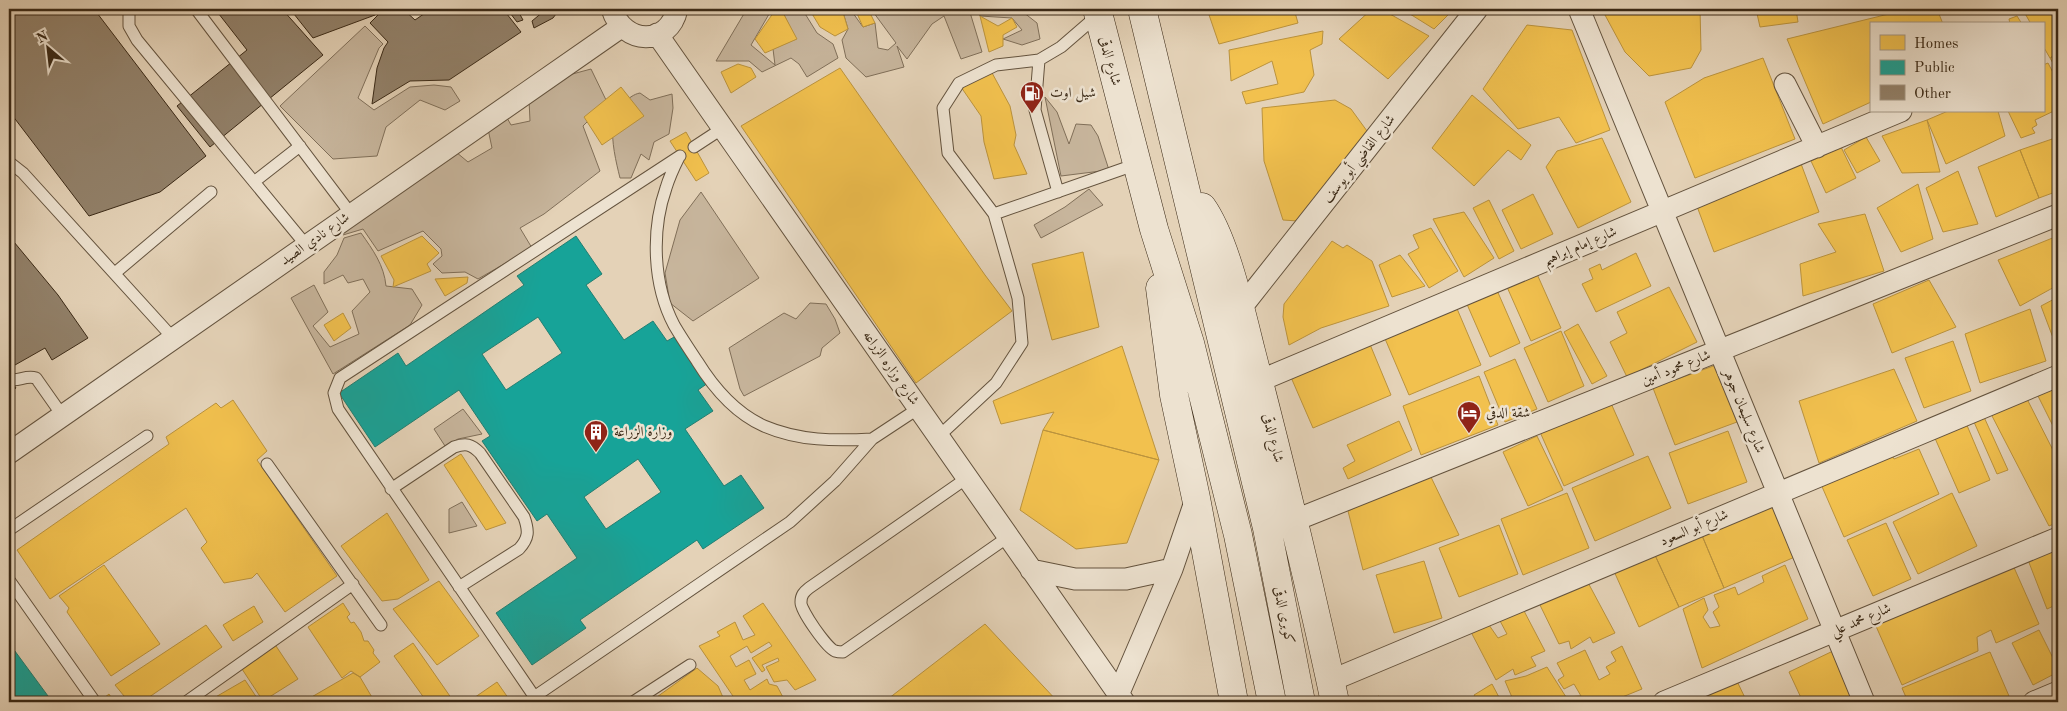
<svg xmlns="http://www.w3.org/2000/svg" width="2067" height="711" viewBox="0 0 2067 711" font-family="'Old Standard TT',Amiri,serif">
<style>
.green{fill:#c7b59c;stroke:#806f59}
.homes{fill:#f2c14e;stroke:#bb933d}
.public{fill:#17a398;stroke:#227e71;fill-rule:evenodd}
.building{fill:#92816a;stroke:#3a2916}
.lines{fill:none;stroke-linecap:round;stroke-linejoin:round}
.lane-casing{stroke:#64533e;stroke-width:13}
.street-casing{stroke:#64533e;stroke-width:23}
.secondary-casing{stroke:#3a2916;stroke-width:29}
.lane{stroke:#ede2d0;stroke-width:11}
.street{stroke:#ede2d0;stroke-width:21}
.secondary{stroke:#ede2d0;stroke-width:28}
.labels{text-anchor:middle;dominant-baseline:central;stroke-width:5;stroke-linejoin:round;paint-order:stroke}
.street-label{font-size:14px;fill:#3a2916;stroke:#ede2d0}
.poi-label{font-size:14px;fill:#3a2916;stroke:#ede2d0;text-anchor:start}
</style>
<rect width="100%" height="100%" fill="#e4d2b7"/>
<filter id="stains"><feTurbulence type="fractalNoise" baseFrequency=".004" numOctaves="4"/><feColorMatrix values="0 0 0 0 .2 0 0 0 0 .09 0 0 0 0 .02 0 0 0 .5 -.17"/></filter>
<radialGradient id="worn" r=".72"><stop offset=".6" stop-color="#630" stop-opacity="0"/><stop offset="1" stop-color="#630" stop-opacity=".3"/></radialGradient>
<path class="green" d="M745,9H772L751,45L775,65L773,49L796,39L781,9H806L804,12L817,33L833,44L838,58L807,77L799,64L791,58L762,72L749,61H716L745,12Z
M842,9H850L863,27L875,23L878,48L888,50L896,43L871,9H969L982,52L961,59L944,16L932,24L907,59L897,46L904,67L866,77L846,58L842,40L848,29Z
M978,9H1026L1023,12L1037,23L1040,39L1022,45L1003,39L1022,30L1012,18L980,16Z
M365,26L383,44L379,48L358,98L374,110L410,87L434,85L451,87L460,101L445,110L420,100L386,127L377,156L333,159L280,106Z
M591,69L607,102L583,126L600,171L544,214L520,228L532,248L478,279L465,272L442,273L433,264L442,256L441,249L423,231L378,251L363,229L343,235L339,230L456,152L468,162L492,148L488,129L506,116L511,125L530,121L529,100L565,76Z
M640,93L650,100L672,94L673,108L669,134L654,142L649,160L641,154L631,178H620C616,162 611,141 613,124C615,111 628,95 640,93Z
M1045,97L1057,112L1069,144L1076,124L1091,125L1098,136L1109,170L1061,176Z
M1089,189L1103,205L1041,238L1034,225L1065,207Z
M701,192L759,278L693,321L670,303L665,273L680,220Z
M361,233C373,250 384,265 386,286L412,289L422,305L410,325L333,374L291,298L314,285L328,312L313,326L330,347L359,334L352,311L370,292L363,279L348,283L343,275L324,284V272L337,255L344,238Z
M810,303L826,304L835,319L840,333L822,348L820,356L744,396L740,389L729,348L784,313L796,319Z
M463,409L482,434L458,439L445,446L434,429Z
M462,502L477,526L449,533V509Z"/>
<path class="homes" d="M776,9H781L797,39L765,53L755,39Z
M815,9H842L848,29L835,36L820,27L811,12Z
M855,9H868L875,23L863,27Z
M1207,9H1294L1298,23L1219,44Z
M1372,9H1381L1429,36L1388,79L1339,39Z
M1402,9H1454L1434,29Z
M1609,9H1700L1701,50L1691,68L1649,76L1625,52L1605,15Z
M1756,9H1796L1798,22L1760,27Z
M1909,9H1937L1943,24H1871V102L1823,124L1787,39Z
M2025,9H2058V53L2050,58L2043,46V24H2031L2023,10Z
M980,16L998,26L1012,18L1017,27L1003,35V46L989,52Z
M2017,16L2022,24H2010L2009,19Z
M1527,25L1572,30L1610,130L1576,143L1559,117L1518,129L1483,89Z
M1323,31L1322,44L1310,50L1314,75L1304,92L1246,104L1242,92L1278,84L1272,61L1231,81L1229,50Z
M2058,53V72L2050,58Z
M1763,58L1795,139L1695,178L1665,102L1704,78Z
M2048,63L2058,82V109L2035,120L2037,125L2032,128L2035,133L2021,138L2008,111H2043V65Z
M738,64L751,68L756,77L731,93L721,72Z
M840,68L985,275L1012,311L916,383L741,126Z
M991,71L1010,106L1016,135L1014,145L1027,174L994,179L984,142L981,116L961,87Z
M621,87L644,116L602,145L584,117Z
M1472,95L1531,145L1521,160L1508,150L1474,186L1432,148Z
M1335,100L1351,109L1367,131L1298,221L1283,220L1264,161L1262,108Z
M1948,111H1998L2005,136L1946,164L1927,120Z
M1927,120L1940,172L1902,173L1882,136Z
M686,132L709,173L696,181L670,141Z
M1866,137L1880,161L1857,173L1844,150Z
M2058,137V191L2039,198L2020,150Z
M1602,138L1631,202L1578,228L1546,167L1557,151Z
M1841,147L1856,178L1826,193L1811,161Z
M2020,150L2039,198L1996,217L1978,167Z
M1800,161L1819,212L1714,252L1695,201Z
M1958,171L1978,224L1943,232L1926,188Z
M1918,184L1933,239L1901,252L1877,208Z
M1533,194L1553,234L1521,249L1502,210Z
M1489,200L1514,251L1499,259L1473,208Z
M1464,212L1494,258L1464,277L1433,219Z
M1865,214L1884,271L1803,296L1800,264L1836,252L1818,224Z
M1431,228L1458,271L1429,288L1408,254L1419,248L1413,235Z
M422,236L439,253L427,264L431,271L393,287L394,280L381,256Z
M2055,237L2058,247V285L2020,306L1998,260Z
M1332,241L1343,248L1347,245L1372,261L1389,306L1321,328L1289,345L1283,317L1284,304Z
M1083,252L1099,327L1052,340L1032,264Z
M1636,253L1651,286L1596,312L1582,284L1593,279L1589,269L1600,264L1602,270Z
M1400,255L1425,286L1392,297L1379,265Z
M1537,274L1561,328L1531,341L1507,287Z
M468,277L467,283L445,296L435,279Z
M1929,280L1956,327L1892,353L1873,304Z
M1669,287L1697,342L1627,377L1610,342L1627,333L1617,312Z
M1496,288L1520,343L1490,357L1466,302Z
M2058,297V351L2041,306Z
M1455,304L1481,365L1409,395L1383,334Z
M2030,309L2046,361L1980,383L1965,334Z
M343,313L351,328L334,341L324,325Z
M1578,324L1607,376L1592,384L1564,332Z
M1561,331L1584,386L1548,402L1524,348Z
M1953,341L1971,391L1924,408L1905,358Z
M1369,342L1391,395L1313,428L1290,375Z
M1122,346L1159,460L1043,430L1054,412L1001,424L993,401Z
M1515,359L1537,409L1505,422L1484,372Z
M1716,365L1737,422L1675,445L1653,388Z
M1894,369L1917,421L1819,463L1799,401Z
M1479,376L1498,425L1421,455L1403,406Z
M2058,384V436L2037,394Z
M2026,397L2058,460V522L2049,526L1991,414Z
M233,400L267,451L257,460L337,576L285,612L257,573L252,578L224,583L201,548L207,542L186,508L50,599L17,550L169,444L166,437L216,403L221,408Z
M1610,401L1634,455L1564,486L1540,432Z
M1984,417L2008,470L1997,474L1974,422Z
M1399,421L1412,450L1348,479L1343,468L1355,461L1347,445Z
M1966,423L1990,480L1959,493L1934,436Z
M1043,430L1159,460L1127,543L1076,549L1020,510Z
M1728,431L1747,482L1688,504L1669,453Z
M1537,436L1563,490L1528,506L1503,452Z
M1919,449L1939,494L1844,537L1820,482L1890,451L1894,459Z
M461,454L506,523L486,530L444,465Z
M1648,456L1671,508L1595,541L1572,488Z
M1429,473L1459,535L1363,570L1348,511Z
M1567,493L1589,548L1523,575L1501,519Z
M1952,493L1977,546L1918,574L1893,522Z
M1773,502L1797,556L1724,588L1701,533Z
M387,513L429,580L398,599L382,601L341,546Z
M1886,523L1911,579L1873,596L1847,540Z
M1499,525L1518,574L1459,597L1439,548Z
M1701,533L1724,588L1679,607L1654,553Z
M2058,548V604L2047,609L2028,560Z
M1654,553L1679,607L1639,627L1613,569Z
M1424,561L1442,618L1394,633L1376,575Z
M2012,563L2039,624L1996,643L1991,630L1977,637L1978,651L1902,685L1875,624Z
M104,565L160,644L111,676L67,612L69,608L59,596Z
M1785,565L1808,619L1702,668L1683,609L1704,598L1708,610L1703,617L1710,628L1720,626L1713,612L1719,607L1714,595L1735,587L1738,595L1764,582L1762,576Z
M1585,577L1615,633L1593,643L1590,637L1571,649L1569,641L1559,644L1538,601Z
M439,581L479,636L437,665L393,609Z
M343,603L350,614L347,617L351,623L354,622L361,632L364,641H368L374,650L373,653L380,662L360,677L351,671L342,678L308,627Z
M763,603L816,680L795,690L787,680L774,682L766,667L779,661L778,658L762,665L765,670L762,672L752,658L772,646L769,642L751,653L747,646L730,656L736,667L749,660L756,674L744,680L750,690L767,679L769,684L777,686L785,701L782,702H737L699,646L720,636L717,632L735,622L743,640L755,635L743,616Z
M254,606L263,622L233,641L223,625Z
M1523,609L1545,651L1531,657L1536,666L1515,675L1513,669L1496,680L1471,632L1489,625L1498,638L1507,634L1499,619Z
M985,624L1058,702H884Z
M206,625L222,647L142,702H129L115,685Z
M2039,630L2058,668V672L2033,685L2012,643Z
M274,643L298,679L263,701L242,669Z
M413,643L454,702H427L394,656Z
M1622,646L1642,689L1610,702H1514L1505,681L1526,676L1547,667L1566,697L1581,696L1574,684L1564,689L1558,680L1564,676L1557,663L1585,650L1599,680L1610,674L1606,667L1616,661L1611,652Z
M1833,651L1857,702H1803L1789,672Z
M1990,652L2009,696L1993,702H1908L1902,688Z
M697,668L718,686L725,702H650Z
M353,673L360,677L373,699L368,702H303Z
M1735,677L1747,702H1682Z
M245,680L259,701L257,702H207Z
M497,682L511,702H468Z
M1492,684L1501,701L1478,702L1474,695Z
M109,694L114,702H99Z
M1379,696L1383,702H1365Z"/>
<path class="public" d="M576,236L602,274L586,285L624,340L653,321L667,341L676,336L708,383L698,390L713,411L685,429L724,486L741,475L764,508L703,549L697,540L580,620L586,628L532,665L496,613L577,558L547,514L537,521L482,441L490,436L459,390L375,447L339,393L398,353L406,366L524,285L517,276ZM538,317L562,353L506,390L482,354ZM638,459L661,492L606,529L584,497Z
M9,643L48,696L38,702H9Z"/>
<path class="building" d="M9,9H94L206,156L160,192L89,216L9,111Z
M215,9H282L323,55L210,147L177,106L247,50Z
M290,9H382L375,15L313,38Z
M384,9H403L415,20L431,9H503L521,32L449,80L410,81L372,104L377,68L384,48L388,42L370,23Z
M507,9H517L523,20L517,22Z
M543,9L559,10L553,18L534,28L532,21L544,11Z
M9,236L58,295L88,338L52,360L45,348L15,365L9,356Z
M9,378L16,388L9,393Z"/>
<g class="lines">
<g class="lane-casing">
<path id="lane" d="M129,9V26L137,40L306,245
M196,9L351,214
M1039,60L1035,110L1058,192
M694,147L723,128
M679,157C674,167 669,178 666,188C651,231 653,285 674,325C681,337 689,349 697,361C713,387 735,413 764,426C799,441 835,441 872,439
M9,162L23,173L173,338
M254,182L300,146
M994,214L1137,164
M115,273L211,192
M9,379C18,382 25,375 36,378L62,415
M938,437L996,383L1022,343L1018,298L994,214L948,153L943,108L959,83L996,65L1039,60L1061,47L1098,15
M267,464L381,625
M967,478L809,588C804,592 801,595 801,602C800,610 827,648 835,651C838,652 841,652 843,652L1008,537
M391,489L454,447C466,443 471,444 480,453L524,517C529,531 529,538 519,549L459,587
M9,530L147,436
M9,580L95,702
M534,697L790,522L835,481L872,439L919,408
M186,702L353,584
M538,702L338,409L334,393L340,378L680,156
M633,702L690,665"/>
</g>
<g class="street-casing">
<path id="street" d="M612,9C623,45 669,47 677,9
M1579,9L1864,702
M657,34L1124,702
M1785,84L1817,147
M1240,309L1477,9
M1259,381L1901,111
M9,453L621,27
M1293,521L2058,215
M1031,570L1075,579H1126L1172,569L1196,499
M1330,681L2058,376
M1118,695L1172,569
M1664,702L2058,538
M2034,702L2058,692"/>
</g>
<g class="secondary-casing">
<path id="secondary" d="M1097,9L1154,229L1190,343L1238,535L1272,702
M1142,9L1267,528L1301,702
M1202,207C1225,239 1241,311 1251,351C1281,467 1310,585 1335,702
M1160,288L1174,395L1196,498L1234,702"/>
</g>
<use href="#lane" class="lane"/>
<use href="#street" class="street"/>
<use href="#secondary" class="secondary"/>
</g>
<defs>
<g id="fuel-pin" transform="scale(1.25)"><path d="M0 17L-7.5 6A9.5 9.5 0 1 1 7.5 6Z" fill="#8f2418" stroke="#ede2d0"/><path d="M-5.5-6h7V0h2V4h1.3V-2.5L3-4.5l.8-.8L6-3V5H2.5V1h-1V6h-7ZM-4.2-4.7v3.2H.2V-4.7Z" fill="#fff"/></g>
<g id="hotel-pin" transform="scale(1.25)"><path d="M0 17L-7.5 6A9.5 9.5 0 1 1 7.5 6Z" fill="#8f2418" stroke="#ede2d0"/><path d="M-6-4.5h1.5V1H6V5H4.5V3h-9V5H-6ZM-4 0a1.8 1.8 0 1 1 3.6 0ZM.5 0V-2.5h3Q6-2.5 6 0Z" fill="#fff"/></g>
<g id="building-pin" transform="scale(1.25)"><path d="M0 17L-7.5 6A9.5 9.5 0 1 1 7.5 6Z" fill="#8f2418" stroke="#ede2d0"/><path d="M-4-6H4V6H1V3H-1V6H-4ZM-2.5-4.3h1.7v1.8h-1.7ZM.8-4.3h1.7v1.8H.8ZM-2.5-1h1.7V.8h-1.7ZM.8-1h1.7V.8H.8Z" fill="#fff"/></g>
</defs>
<g fill-rule="evenodd">
<use href="#fuel-pin" x="1032" y="93"/>
<use href="#hotel-pin" x="1469" y="413"/>
<use href="#building-pin" x="596" y="432"/>
</g>
<g class="labels">
<g class="street-label">
<text transform="translate(1110 61) rotate(75)">شارع الدقى</text>
<text transform="translate(1359 159) rotate(-52)">شارع القاضي أبو يوسف</text>
<text transform="translate(315 239) rotate(-35)">شارع نادي الصيد</text>
<text transform="translate(1580 246) rotate(-23)">شارع إمام إبراهيم</text>
<text transform="translate(891 368) rotate(55)">شارع وزاره الزراعه</text>
<text transform="translate(1676 368) rotate(-22)">شارع محمود أمين</text>
<text transform="translate(1744 411) rotate(68)">شارع سليمان جوهر</text>
<text transform="translate(1273 438) rotate(76)">شارع الدقى</text>
<text transform="translate(1694 528) rotate(-23)">شارع أبو السعود</text>
<text transform="translate(1284 615) rotate(79)">كوبرى الدقى</text>
<text transform="translate(1861 620) rotate(-23)">شارع محمد علي</text>
</g>
<g class="poi-label">
<text x="1050" y="93">شيل اوت</text>
<text x="1486" y="413">شقة الدقي</text>
<text x="614" y="432">وزارة الزراعة</text>
</g>
</g>
<rect width="2067" height="711" fill="none" stroke="#e4d2b7" stroke-width="30"/>
<rect x="10" y="10" width="2047" height="691" fill="none" stroke="#3a2916" stroke-width="2.5"/>
<rect x="15" y="15" width="2037" height="681" fill="none" stroke="#3a2916"/>
<rect x="1870" y="22" width="175" height="90" fill="#ede2d0" stroke="#a59886"/>
<rect x="1880" y="35" width="25" height="15" fill="#f2c14e" stroke="#a59886"/>
<text x="1914" y="48" font-size="15" fill="#3a2916">Homes</text>
<rect x="1880" y="60" width="25" height="15" fill="#17a398" stroke="#a59886"/>
<text x="1914" y="72" font-size="15" fill="#3a2916">Public</text>
<rect x="1880" y="85" width="25" height="15" fill="#92816a" stroke="#a59886"/>
<text x="1914" y="98" font-size="15" fill="#3a2916">Other</text>
<g transform="translate(48 48) rotate(332)" stroke="#ede2d0" stroke-width="4" paint-order="stroke">
<path d="M0-4L9 19L0 12L-9 19Z" fill="#3a2916"/>
<text y="-8" font-size="14" font-weight="bold" text-anchor="middle" fill="#3a2916">N</text>
</g>
<rect width="100%" height="100%" filter="url(#stains)"/>
<rect width="100%" height="100%" fill="url(#worn)"/>
</svg>
